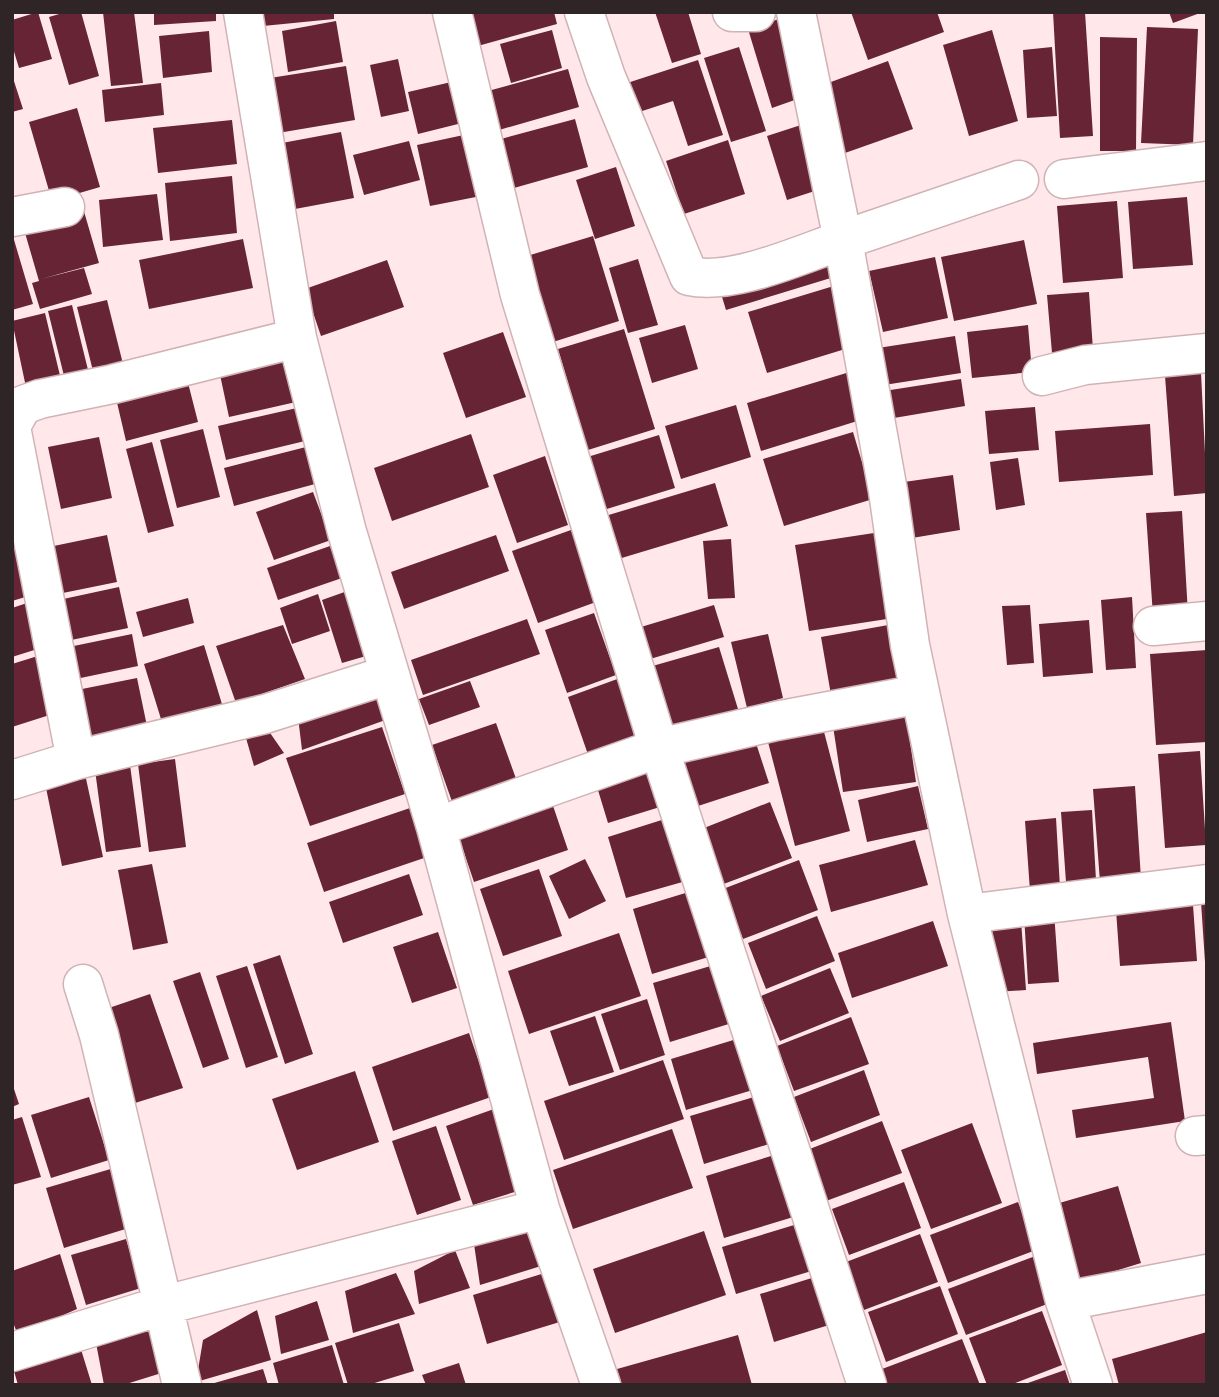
<svg xmlns="http://www.w3.org/2000/svg" width="1219" height="1397" viewBox="0 0 1219 1397" font-family="'Fira Sans Condensed',sans-serif">
<style>
.building{fill:#672435}
.lines{fill:none;stroke-linecap:round;stroke-linejoin:round}
.minor-casing{stroke:#d0b3b7;stroke-width:41}
.minor{stroke:#fff;stroke-width:38}
</style>
<rect width="100%" height="100%" fill="#ffe7ea"/>
<path class="building" d="M38,12L52,59L19,68L12,45V20Z
M66,12H81L99,76L69,85L49,17Z
M103,12H134L143,83L111,86Z
M154,12H216V21L154,25Z
M264,12H334V19L263,26Z
M457,12H554L557,24L467,49Z
M655,12H688L701,54L672,63Z
M851,12H937L944,32L868,60Z
M1053,12H1085L1093,136L1060,138Z
M1169,12H1200V13L1173,23Z
M782,18L806,96L772,108L748,29Z
M336,21L343,62L288,72L282,31Z
M1147,27L1198,29L1193,145L1141,143Z
M552,30L562,68L511,83L500,44Z
M992,30L1018,121L969,136L943,45Z
M209,31L212,72L163,78L159,36Z
M1100,37L1137,38L1136,151H1100Z
M739,47L766,131L731,142L704,58Z
M1052,47L1057,116L1027,118L1023,50Z
M398,59L409,111L381,117L370,65Z
M698,60L723,135L688,146L673,101L630,115L621,85Z
M888,61L913,129L845,153L820,86Z
M346,66L355,120L278,133L270,78Z
M568,69L579,107L499,130L488,91Z
M12,75L23,109L12,112Z
M460,80L470,121L418,134L408,92Z
M161,83L164,115L105,122L102,90Z
M77,108L100,187L52,201L29,122Z
M575,119L588,167L514,188L501,139Z
M232,120L237,164L158,173L153,128Z
M804,124L824,188L787,200L767,136Z
M341,132L354,198L295,209L282,143Z
M473,133L486,195L430,206L417,145Z
M728,140L745,194L684,214L666,161Z
M409,141L420,180L364,195L353,155Z
M616,167L635,226L595,239L576,180Z
M232,176L237,233L170,241L165,183Z
M157,194L163,240L103,247L99,200Z
M1187,197L1193,265L1133,269L1128,202Z
M1117,201L1123,278L1063,283L1057,206Z
M83,208L99,263L41,279L84,268L92,294L40,309L32,283L39,281L23,226Z
M12,233L33,304L12,310Z
M593,236L619,321L553,342L527,256Z
M243,239L253,288L149,309L139,260Z
M1024,240L1037,304L954,321L941,257Z
M827,254L834,277L726,310L719,287Z
M935,257L948,318L883,332L869,271Z
M638,259L658,325L628,333L609,268Z
M387,260L404,307L321,336L305,289Z
M837,285L855,346L767,373L748,312Z
M1089,292L1093,350L1052,353L1047,295Z
M107,300L124,368L94,375L77,307Z
M72,305L90,378L66,384L48,311Z
M45,313L62,384L27,392L12,321Z
M685,325L698,369L652,383L639,338Z
M1028,325L1032,372L972,378L967,332Z
M624,329L655,429L588,450L558,349Z
M503,332L526,397L466,418L443,353Z
M955,336L961,373L884,385L878,348Z
M286,356L296,402L229,417L219,370Z
M853,371L867,418L761,451L747,403Z
M1201,373L1207,493L1174,496L1165,376Z
M186,375L198,422L126,441L115,394Z
M961,379L965,406L888,419L884,391Z
M736,405L751,457L681,479L665,426Z
M1035,407L1039,450L989,454L985,411Z
M297,408L305,441L226,460L218,426Z
M1150,424L1153,475L1059,482L1055,431Z
M203,429L220,497L177,508L160,440Z
M853,432L873,499L784,526L763,459Z
M471,434L489,487L392,521L374,468Z
M659,435L675,488L597,512L581,459Z
M99,437L112,498L61,509L48,447Z
M152,442L174,526L148,533L126,449Z
M306,447L315,484L234,506L224,468Z
M545,456L568,525L517,543L493,475Z
M1018,458L1025,505L996,510L990,462Z
M953,475L960,530L912,538L904,482Z
M715,483L728,526L615,560L602,517Z
M313,492L331,540L274,560L256,512Z
M1182,511L1188,614L1153,616L1146,513Z
M571,530L596,602L538,623L512,551Z
M874,533L887,619L809,631L795,545Z
M107,535L117,582L53,595L44,548Z
M496,535L509,571L404,609L391,572Z
M731,539L735,598L708,599L703,541Z
M15,540L32,595L12,601V541Z
M330,546L342,578L278,600L267,568Z
M119,587L128,628L62,642L54,601Z
M353,589L373,654L342,663L322,600Z
M318,594L330,631L292,644L280,608Z
M1132,597L1136,668L1106,670L1101,600Z
M188,598L194,623L143,637L136,612Z
M33,601L47,646L12,657V608Z
M714,605L724,637L640,662L631,630Z
M1030,605L1034,663L1007,665L1002,606Z
M594,613L616,675L567,693L545,630Z
M527,619L540,654L423,695L411,660Z
M1089,620L1093,673L1043,677L1039,624Z
M894,624L904,682L831,695L821,637Z
M283,625L305,679L236,703L216,646Z
M132,634L138,666L71,680L64,648Z
M768,634L783,698L747,708L731,642Z
M204,645L225,714L165,732L144,664Z
M719,647L738,709L661,732L642,669Z
M1207,650V742L1156,745L1150,654Z
M41,655L59,712L12,727V664Z
M137,678L148,731L88,743L77,690Z
M620,678L644,748L592,766L568,697Z
M470,681L480,707L429,725L419,699Z
M380,691L391,718L302,750L298,717Z
M906,715L916,782L843,792L833,726Z
M496,723L519,787L455,810L432,745Z
M382,727L405,794L310,826L286,758Z
M823,728L850,831L795,846L768,742Z
M268,730L284,753L254,766L246,738Z
M754,737L769,783L698,806L683,760Z
M1200,751L1206,845L1165,848L1158,754Z
M175,759L186,847L149,852L138,764Z
M646,761L660,807L608,823L594,777Z
M130,765L141,847L106,852L95,770Z
M85,774L103,857L62,866L45,783Z
M918,786L928,829L867,842L858,800Z
M1135,786L1141,879L1100,882L1093,789Z
M549,794L568,850L474,882L455,826Z
M770,802L792,858L721,885L699,830Z
M410,808L427,857L324,892L307,843Z
M1092,810L1096,880L1066,882L1061,812Z
M668,818L686,881L626,898L608,837Z
M1056,818L1060,888L1030,891L1025,821Z
M915,840L928,885L831,912L819,865Z
M585,859L606,901L569,919L549,876Z
M799,860L818,910L743,939L723,889Z
M152,864L168,943L133,950L118,870Z
M539,869L562,936L503,956L480,889Z
M409,874L423,915L343,943L329,902Z
M692,891L712,956L652,974L633,909Z
M1201,902H1207V961L1205,962Z
M1193,905L1197,961L1120,966L1116,910Z
M1054,912L1059,982L1028,984L1024,914Z
M817,916L835,961L766,989L748,943Z
M1021,920L1026,990L995,992L990,922Z
M933,921L948,966L852,998L838,953Z
M438,932L457,988L412,1003L393,947Z
M619,933L641,996L529,1034L508,971Z
M280,955L313,1054L285,1064L253,964Z
M714,965L732,1023L670,1042L653,983Z
M247,966L278,1057L246,1068L216,976Z
M830,968L849,1013L780,1041L761,996Z
M200,972L229,1059L203,1068L173,981Z
M150,994L183,1088L135,1103L103,1010Z
M647,999L665,1055L620,1070L601,1014Z
M595,1016L614,1072L569,1086L550,1031Z
M851,1017L869,1064L794,1091L777,1046Z
M1171,1022L1185,1121L1076,1138L1072,1110L1154,1098L1148,1057L1037,1074L1033,1043Z
M469,1033L491,1097L393,1131L372,1067Z
M740,1038L756,1089L686,1110L671,1059Z
M663,1060L684,1119L564,1160L544,1101Z
M864,1070L880,1115L811,1142L794,1097Z
M355,1071L379,1142L297,1170L272,1099Z
M12,1083L19,1104L12,1107Z
M89,1097L109,1160L51,1178L31,1115Z
M754,1097L769,1144L704,1164L690,1116Z
M494,1109L521,1190L473,1205L446,1126Z
M22,1117L41,1177L12,1185V1120Z
M882,1121L902,1173L826,1201L807,1150Z
M972,1123L1002,1203L931,1229L901,1150Z
M436,1126L461,1200L417,1215L392,1141Z
M672,1129L693,1188L573,1229L553,1170Z
M781,1153L800,1215L724,1238L706,1176Z
M114,1168L132,1227L64,1248L46,1188Z
M904,1182L921,1228L849,1255L832,1209Z
M1118,1186L1141,1263L1073,1284L1049,1206Z
M1018,1202L1036,1250L948,1283L930,1235Z
M804,1222L818,1269L736,1294L722,1247Z
M526,1230L541,1266L480,1285L474,1244Z
M704,1231L726,1295L615,1333L593,1269Z
M920,1234L938,1282L864,1310L846,1262Z
M126,1239L141,1288L86,1305L71,1255Z
M455,1250L470,1288L419,1304L414,1271Z
M60,1254L77,1309L18,1335L12,1320V1271Z
M1038,1255L1055,1301L966,1335L948,1289Z
M548,1272L563,1321L487,1344L473,1295Z
M396,1273L415,1314L353,1333L345,1291Z
M815,1277L829,1325L774,1342L760,1294Z
M940,1286L958,1334L886,1362L868,1312Z
M317,1301L329,1340L281,1354L275,1316Z
M257,1310L271,1360L196,1382L203,1340Z
M1042,1311L1062,1365L1010,1385H987L969,1338Z
M152,1323L168,1371L123,1385H104L96,1343Z
M399,1323L414,1371L368,1385H348L335,1343Z
M1207,1332V1385H1119L1112,1359Z
M738,1335L752,1385H622L617,1369Z
M962,1339L980,1385H887L882,1369Z
M79,1343L92,1385H18L12,1364Z
M332,1345L344,1385H279L273,1363Z
M459,1363L466,1385H426L422,1375Z
M263,1369L268,1385H211V1384Z
M1065,1370L1070,1385H1025V1384Z"/>
<g class="lines">
<g class="minor-casing">
<path id="minor" d="M243,12L297,338L347,532L436,827L540,1209L601,1385
M452,12L520,295L659,748L867,1385
M584,12L606,77L689,276C733,286 801,254 843,240L888,491L910,645L967,914L1065,1301L1093,1385
M732,12H756
M796,12L843,240L1019,180
M1064,179L1207,161
M12,217L65,207
M1042,376L1085,365L1207,353
M12,424L23,405L40,399L113,384L297,338
M12,432L76,760
M1153,626L1207,621
M12,780L76,760L265,714L388,675
M436,827L659,748L776,721L920,694
M967,914L1207,884
M83,984L99,1035L182,1385
M1195,1136L1207,1135
M1065,1301L1207,1274
M12,1352L161,1306L540,1209"/>
</g>
<use href="#minor" class="minor"/>
</g>
<rect width="1219" height="1397" fill="none" stroke="#302526" stroke-width="28"/>
</svg>
